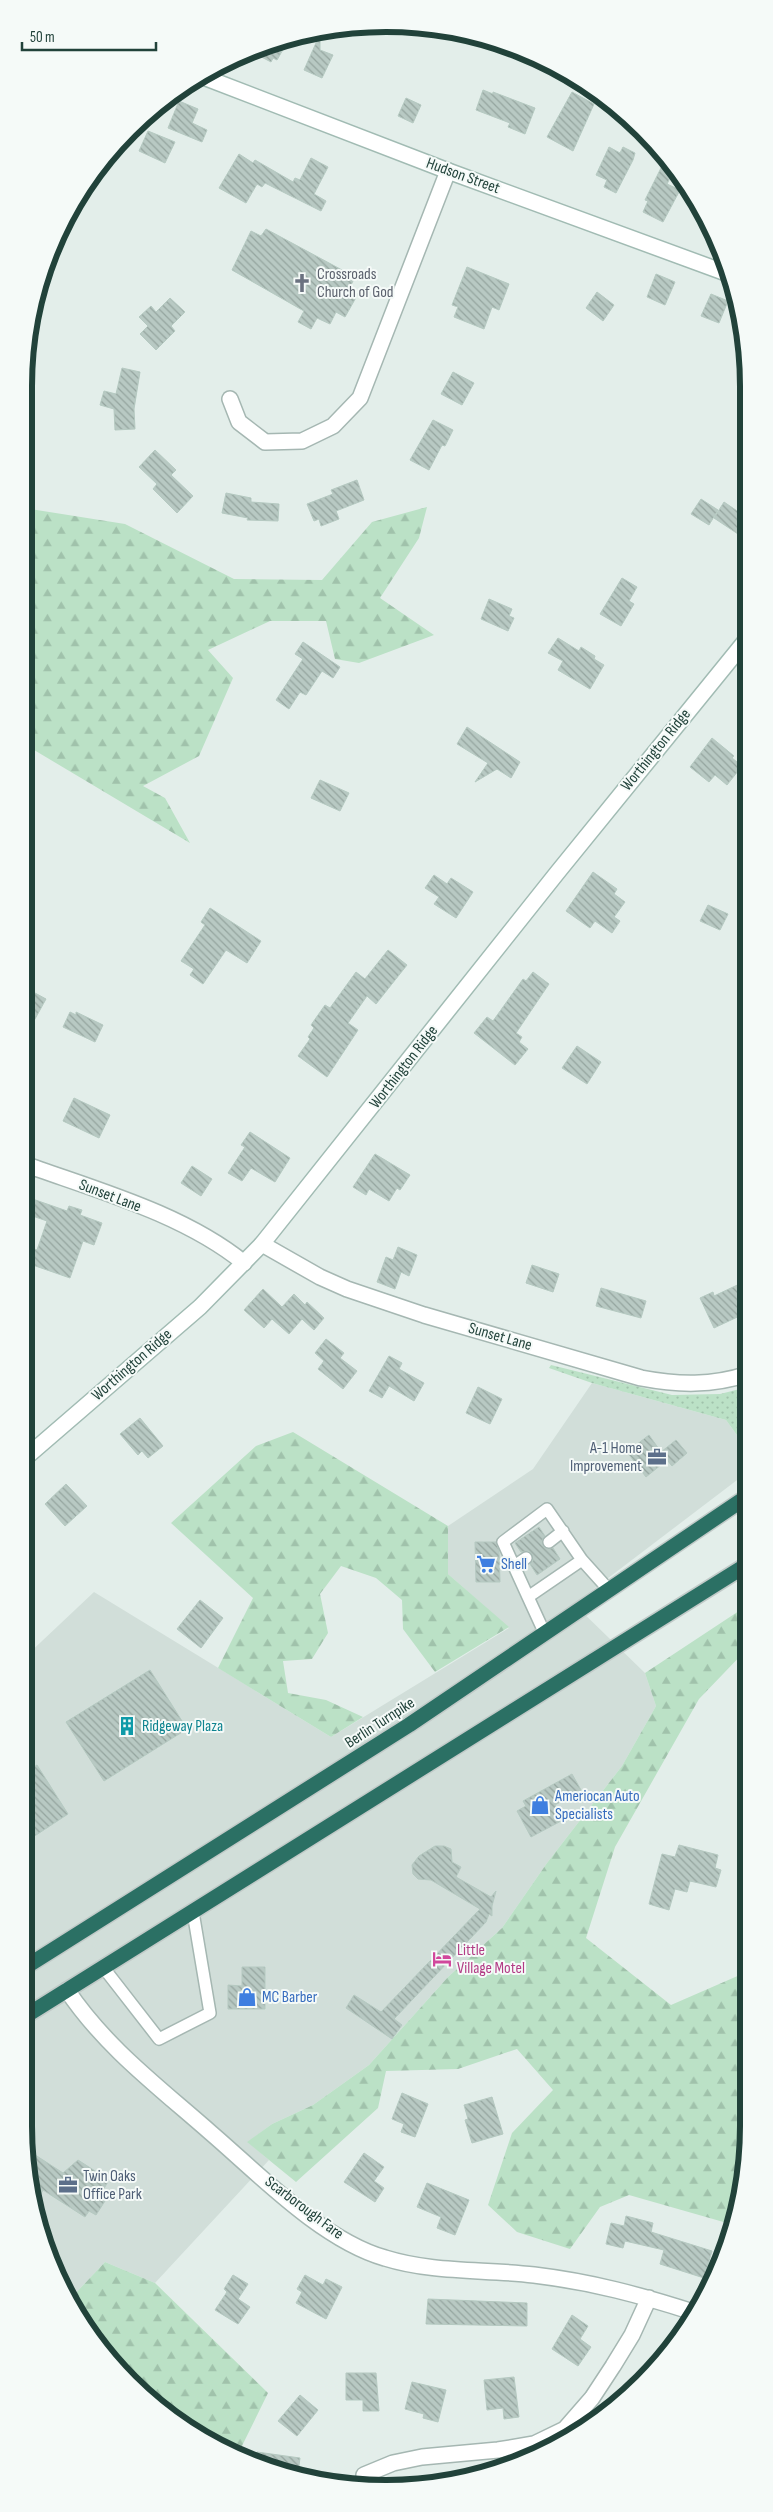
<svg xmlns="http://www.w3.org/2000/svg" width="773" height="2512" viewBox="0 0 773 2512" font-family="'Sofia Sans Condensed',sans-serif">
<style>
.built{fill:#d1ded9}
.grass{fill:url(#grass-dots)}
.forest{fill:url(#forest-firs)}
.building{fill:url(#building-back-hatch);stroke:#b5c9c1}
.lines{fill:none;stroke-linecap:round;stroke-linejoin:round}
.lane-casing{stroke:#a5b7b2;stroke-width:14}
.street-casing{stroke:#a5b7b2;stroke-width:18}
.secondary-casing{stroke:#a1bbb3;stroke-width:18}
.highway-casing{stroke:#c1cac8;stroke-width:18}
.lane{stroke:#fff;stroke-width:11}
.street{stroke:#fff;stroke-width:15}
.secondary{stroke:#fff;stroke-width:15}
.highway{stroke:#2b7064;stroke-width:15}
.labels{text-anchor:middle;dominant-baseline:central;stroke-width:4;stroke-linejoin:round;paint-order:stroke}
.street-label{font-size:16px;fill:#21423a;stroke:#f5faf8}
.worship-label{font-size:16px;fill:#5b616d;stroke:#f5faf8;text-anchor:start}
.service-label{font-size:16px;fill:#4e5e75;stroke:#f5faf8;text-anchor:end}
.shop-label{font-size:16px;fill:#366cbe;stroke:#f5faf8;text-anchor:start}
.culture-label{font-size:16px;fill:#0d838f;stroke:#f5faf8;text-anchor:start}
.hotel-label{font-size:16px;fill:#b23c85;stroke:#f5faf8;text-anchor:start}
.rim{fill:none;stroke:#21423a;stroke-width:6}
</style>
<defs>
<pattern id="grass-dots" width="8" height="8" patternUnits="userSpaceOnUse" patternTransform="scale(1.25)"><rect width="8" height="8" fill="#bbe1c6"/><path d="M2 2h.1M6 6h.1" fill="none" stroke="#a0c2ab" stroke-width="1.8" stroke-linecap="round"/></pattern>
<pattern id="forest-firs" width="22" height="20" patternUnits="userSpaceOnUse" patternTransform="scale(1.25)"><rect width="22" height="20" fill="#bbe1c6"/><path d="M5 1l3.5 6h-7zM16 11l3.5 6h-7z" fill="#a0c2ab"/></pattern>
<pattern id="building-back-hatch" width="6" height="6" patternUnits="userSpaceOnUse" patternTransform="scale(1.25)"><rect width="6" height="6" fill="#b8c9c3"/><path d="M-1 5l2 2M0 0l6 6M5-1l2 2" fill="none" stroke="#95a59f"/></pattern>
</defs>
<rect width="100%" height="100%" fill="#e3eeea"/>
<path class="built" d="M592,1383L726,1420L742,1442L745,1474L574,1604L645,1673L656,1706L622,1766L547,1863L502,1928L448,1977L369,2065L313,2105L272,2124L248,2142L269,2160L155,2283L105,2262L72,2297L51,2264L31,2196L24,2126V1658L94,1592L331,1737L509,1628L448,1574V1526L533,1469Z"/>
<path class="grass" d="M551,1365L672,1395L720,1394L748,1387V1468L744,1469L742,1442L726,1420L592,1383L549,1368Z"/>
<path class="forest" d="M427,507L419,538L380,598L434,635L359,663L335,659L326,621H270L208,650L233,678L199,756L143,786L165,798L190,843L24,744V508L125,524L234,579L322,580L372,522Z
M293,1432L448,1526V1574L509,1627L435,1672L403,1629L402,1600L376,1578L341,1566L320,1594L328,1633L312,1659L283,1661L288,1693L326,1700L363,1717L331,1737L218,1668L253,1598L171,1523L256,1446Z
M748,1605V1648L699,1699L615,1847L586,1938L671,2005L749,1971C749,2054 758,2144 734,2225L629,2195L600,2207L570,2249L517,2232L488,2205L512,2133L553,2090L517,2049L458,2069L386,2071L378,2108L296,2182L247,2142L272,2124L313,2105L369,2065L448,1977L502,1928L547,1863L622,1766L656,1706L645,1673Z
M105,2262L155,2283L268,2393L238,2454C199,2442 141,2397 114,2365C98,2346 85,2319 72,2297Z"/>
<path class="building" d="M320,34V50L333,55L322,78L304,70Z
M289,39L277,60L273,58L271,62L250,51Z
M483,90L493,94V92L535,108L525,134L508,127L510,123L476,110Z
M572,92L594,104L573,151L547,137Z
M406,98L421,105L413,123L398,116Z
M179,101L198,109L192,123L207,130L202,142L168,128Z
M148,131L175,142L165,163L139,151Z
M609,147L620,153L623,147L635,153L633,160L616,193L604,187L607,180L596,175Z
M239,154L253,163L255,160L293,182L295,178L300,180L311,158L328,167L314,194L326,201L321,211L265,183L262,187L257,184L246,203L219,188Z
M666,158L674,170L667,184L680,190L663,222L643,212L648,201L645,200Z
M266,229L355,277L349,289L358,294L345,317L336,312L330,324L317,318L311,329L298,322L304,311L232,270L251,231L261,236Z
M467,267L509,284L499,310L492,307L484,329L454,317L458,307L452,305Z
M656,274L675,282L665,305L647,297Z
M597,292L614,305L603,321L586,308Z
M711,294L728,301L719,323L701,316Z
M170,298L185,312L171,326L175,331L156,350L140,334L148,326L139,317L151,306L156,312Z
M122,368L140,372L134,409L135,429L115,430L114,409L100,405L104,391L116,394Z
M453,372L474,383L462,405L441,394Z
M433,420L453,430L445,446L442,445L429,470L410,460Z
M155,450L176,470L171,475L193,496L177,513L153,489L157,484L139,467Z
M357,480L364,500L336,511L339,519L321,526L319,519L314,521L307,504L333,494L331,490Z
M226,493L251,498V502L279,504L278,521L247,520L248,518L222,513Z
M701,499L718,510L709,525L691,514Z
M724,502L746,517L747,540L714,518Z
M622,578L637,587L629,601L634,604L621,626L600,614Z
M489,599L512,609L509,616L514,618L508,631L481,619Z
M558,638L579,651L581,647L595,656L594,659L604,665L590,689L558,670L563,661L548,653Z
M303,642L340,667L333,678L322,671L306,695L300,692L289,709L276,700L303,659L295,654Z
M467,727L520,762L511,778L497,769L475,782L488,763L457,744Z
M712,738L734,756L732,758L742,766L727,785L715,775L709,782L690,767Z
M320,780L349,793L340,811L311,798Z
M593,872L617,889L614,894L625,902L614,917L620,921L612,933L595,921L590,928L566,911Z
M434,875L447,884L451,878L473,892L456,918L434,904L439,897L425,888Z
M708,905L728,914L720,930L700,921Z
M210,908L261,941L247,963L226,950L203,984L190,975L194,969L181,961L205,925L201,922Z
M388,950L407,965L376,1004L367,996L348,1023L358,1030L327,1077L298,1056L310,1039L308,1037L314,1028L311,1025L325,1005L330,1008L356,972L365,979Z
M533,972L549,984L516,1033L522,1037L519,1042L528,1049L515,1065L474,1033L487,1017L493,1021L523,979L526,981Z
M24,987L46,999L24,1039Z
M70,1012L76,1015V1012L103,1025L95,1042L63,1027Z
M577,1046L601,1062L587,1084L562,1068Z
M74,1098L110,1115L99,1138L63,1121Z
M250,1132L290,1158L275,1182L251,1168L242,1181L228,1173L245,1147L241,1145Z
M375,1154L410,1175L400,1190L397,1188L389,1201L369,1189L366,1195L353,1187Z
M192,1166L212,1179L201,1196L181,1183Z
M24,1196L67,1211L69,1206L82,1210L80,1215L102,1223L94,1245L83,1241L70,1278L24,1262V1245L37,1250L47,1221L24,1213Z
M398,1247L417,1255L409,1276L401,1272L395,1289L377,1282L386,1257L393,1260Z
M532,1265L559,1274L553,1292L526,1283Z
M748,1280V1312L714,1328L700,1298L713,1292L714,1296Z
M601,1288L646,1301L641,1318L596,1306Z
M263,1289L282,1307L294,1294L305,1305L307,1302L324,1318L314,1330L302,1319L289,1334L272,1319L264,1328L244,1310Z
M326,1339L344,1353L340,1358L357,1371L343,1389L318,1369L324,1361L315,1353Z
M389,1356L402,1363L399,1369L424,1383L414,1401L389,1386L382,1398L369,1391Z
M478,1387L502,1399L490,1424L466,1413Z
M140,1418L163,1446L148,1458L142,1451L138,1455L120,1434Z
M649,1435L661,1452L676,1440L687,1453L672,1466L667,1460L646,1477L627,1452Z
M66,1484L87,1506L65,1526L45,1504Z
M539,1527L545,1536L542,1540L543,1546L547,1549L553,1548L560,1559L537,1575L530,1564L533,1561L532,1554L529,1551L521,1552L515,1543Z
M475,1542H496L499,1551L500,1582H476Z
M200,1600L223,1618L201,1648L177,1629Z
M150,1670L187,1729L104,1781L66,1722Z
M37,1765L68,1814L24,1843V1773Z
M572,1774L581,1790L555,1805L563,1820L531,1837L517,1811L526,1806L523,1801Z
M679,1845L718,1855L715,1868L721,1870L716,1887L690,1881L687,1892L675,1889L669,1910L649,1904L662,1854L675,1857Z
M435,1846H444L451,1849L452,1862L461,1867L456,1877L491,1897L496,1891L492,1906V1916L489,1914L486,1922L394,2019L402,2025L392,2039L346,2008L354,1995L381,2012L480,1909L431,1880L418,1879L413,1874L412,1865L419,1856Z
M242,1967H265V2009H228V1985L242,1986Z
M402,2093L428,2104L415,2137L401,2132L404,2124L392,2119Z
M492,2097L503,2134L472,2143L465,2120L468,2119L464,2105Z
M26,2149L63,2173L78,2160L109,2180L99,2197L105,2201L96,2215L89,2211L85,2217L43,2190L34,2206Z
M364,2153L384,2167L374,2181L384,2188L375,2202L344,2182Z
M427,2183L469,2200L455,2235L437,2228L441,2217L417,2207Z
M626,2216L653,2223L651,2232L712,2251L704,2278L660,2264L664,2250L625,2241L623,2248L606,2244L611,2223L624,2226Z
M233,2275L248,2284L238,2299L250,2307L238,2324L215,2310L227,2292L224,2289Z
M305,2275L323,2285L326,2279L342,2287L326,2319L296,2303L302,2292L297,2289Z
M428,2299L527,2303V2326L426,2324Z
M572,2315L588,2326L580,2339L591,2347L578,2366L552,2349Z
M346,2373H376L379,2411H363V2400H346Z
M514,2377L519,2417L504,2419L503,2408L487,2410L484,2380Z
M412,2382L446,2390L438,2422L423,2418L424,2414L405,2409Z
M300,2395L318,2410L297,2436L278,2421Z
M257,2452L300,2458L298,2473L255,2460Z"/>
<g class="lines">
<g class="lane-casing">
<path id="lane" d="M549,1542L563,1531
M514,1566L526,1558
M528,1597L503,1542L547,1509L582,1560
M545,1634L528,1597L582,1560L609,1590
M103,1967L159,2039L210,2013L193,1912"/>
</g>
<g class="street-casing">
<path id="street" d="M230,399L239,422L265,442L302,441L333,426L360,398L448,171
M24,1164C96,1190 184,1214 244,1263
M262,1244L320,1277L347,1289L424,1315L641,1378C678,1385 712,1386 748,1374
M67,1990C105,2047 160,2088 211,2133C260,2175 322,2240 385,2258C433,2273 484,2269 534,2275C592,2282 640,2295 696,2313
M364,2475L393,2463L422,2457L498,2450L534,2444L565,2429L592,2398L613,2366L632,2335L649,2298"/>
</g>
<g class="secondary-casing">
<path id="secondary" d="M201,76L448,171L726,273
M24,1459L200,1307L262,1244L557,873L747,639"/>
</g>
<g class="highway-casing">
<path id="highway" d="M24,1968L409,1725L748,1496
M24,2017L748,1564"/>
</g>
<use href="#lane" class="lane"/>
<use href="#street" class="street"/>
<use href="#secondary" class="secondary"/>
<use href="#highway" class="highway"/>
</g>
<defs>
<g id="church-bare" transform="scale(1.5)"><path d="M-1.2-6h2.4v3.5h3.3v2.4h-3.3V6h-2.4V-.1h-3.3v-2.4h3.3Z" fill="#6b7280" stroke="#f5faf8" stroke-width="2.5" paint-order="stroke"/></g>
<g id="office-bare" transform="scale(1.5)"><path d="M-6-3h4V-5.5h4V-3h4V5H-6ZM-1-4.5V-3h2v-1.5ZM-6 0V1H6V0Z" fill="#5c6f8a" stroke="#f5faf8" stroke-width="2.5" paint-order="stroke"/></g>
<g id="supermarket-bare" transform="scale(1.5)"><path d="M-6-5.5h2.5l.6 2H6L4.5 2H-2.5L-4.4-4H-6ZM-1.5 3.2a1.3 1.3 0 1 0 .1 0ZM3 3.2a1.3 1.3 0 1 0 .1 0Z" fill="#3f7fe0" stroke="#f5faf8" stroke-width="2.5" paint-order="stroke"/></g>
<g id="building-bare" transform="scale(1.5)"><path d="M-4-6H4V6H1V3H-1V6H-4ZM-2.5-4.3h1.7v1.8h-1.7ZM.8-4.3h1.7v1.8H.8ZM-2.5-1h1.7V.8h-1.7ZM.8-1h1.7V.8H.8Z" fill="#0f9aa8" stroke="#f5faf8" stroke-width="2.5" paint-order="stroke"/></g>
<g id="shop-bare" transform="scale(1.5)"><path d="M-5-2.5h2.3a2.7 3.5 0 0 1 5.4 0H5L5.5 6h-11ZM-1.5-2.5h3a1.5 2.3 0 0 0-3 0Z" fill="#3f7fe0" stroke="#f5faf8" stroke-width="2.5" paint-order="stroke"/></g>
<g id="hotel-bare" transform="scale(1.5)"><path d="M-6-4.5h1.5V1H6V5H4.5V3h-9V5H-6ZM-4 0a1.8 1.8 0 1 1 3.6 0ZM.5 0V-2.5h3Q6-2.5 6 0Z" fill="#d1479c" stroke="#f5faf8" stroke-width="2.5" paint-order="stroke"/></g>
</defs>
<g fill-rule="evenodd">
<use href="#church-bare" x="302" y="283"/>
<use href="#office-bare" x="657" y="1457"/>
<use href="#supermarket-bare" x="486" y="1564"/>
<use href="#building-bare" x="127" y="1726"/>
<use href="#shop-bare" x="540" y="1805"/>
<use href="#hotel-bare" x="442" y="1959"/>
<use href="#shop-bare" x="247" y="1997"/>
<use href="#office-bare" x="68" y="2185"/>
</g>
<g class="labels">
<g class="street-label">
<text transform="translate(463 176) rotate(20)">Hudson Street</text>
<text transform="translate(656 750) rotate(-51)">Worthington Ridge</text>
<text transform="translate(404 1067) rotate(-52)">Worthington Ridge</text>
<text transform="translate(110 1196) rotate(21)">Sunset Lane</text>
<text transform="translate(500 1337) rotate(16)">Sunset Lane</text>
<text transform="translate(132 1365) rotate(-41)">Worthington Ridge</text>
<text transform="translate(380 1723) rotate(-33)">Berlin Turnpike</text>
<text transform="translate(304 2208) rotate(37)">Scarborough Fare</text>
</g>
<g class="worship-label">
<text x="317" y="274">Crossroads<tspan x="317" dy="18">Church of God</tspan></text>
</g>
<g class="service-label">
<text x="642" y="1448">A-1 Home<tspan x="642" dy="18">Improvement</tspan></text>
<text x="83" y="2176" text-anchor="start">Twin Oaks<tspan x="83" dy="18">Office Park</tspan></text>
</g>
<g class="shop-label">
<text x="501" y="1564">Shell</text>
<text x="555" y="1796">Ameriocan Auto<tspan x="555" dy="18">Specialists</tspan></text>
<text x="262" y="1997">MC Barber</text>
</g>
<g class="culture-label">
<text x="142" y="1726">Ridgeway Plaza</text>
</g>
<g class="hotel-label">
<text x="457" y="1950">Little<tspan x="457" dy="18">Village Motel</tspan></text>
</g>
</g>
<path d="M0 0H773V2512H0ZM386 32H386A354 354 0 0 1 740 386V2126A354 354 0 0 1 386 2480H386A354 354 0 0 1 32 2126V386A354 354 0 0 1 386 32Z" fill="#f5faf8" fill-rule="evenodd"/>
<path class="rim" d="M386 32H386A354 354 0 0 1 740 386V2126A354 354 0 0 1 386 2480H386A354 354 0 0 1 32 2126V386A354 354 0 0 1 386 32Z"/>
<path d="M22 42v8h134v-8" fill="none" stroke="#21423a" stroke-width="2.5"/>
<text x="30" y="42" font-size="15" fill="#21423a" stroke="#f5faf8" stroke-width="4" paint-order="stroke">50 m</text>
</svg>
